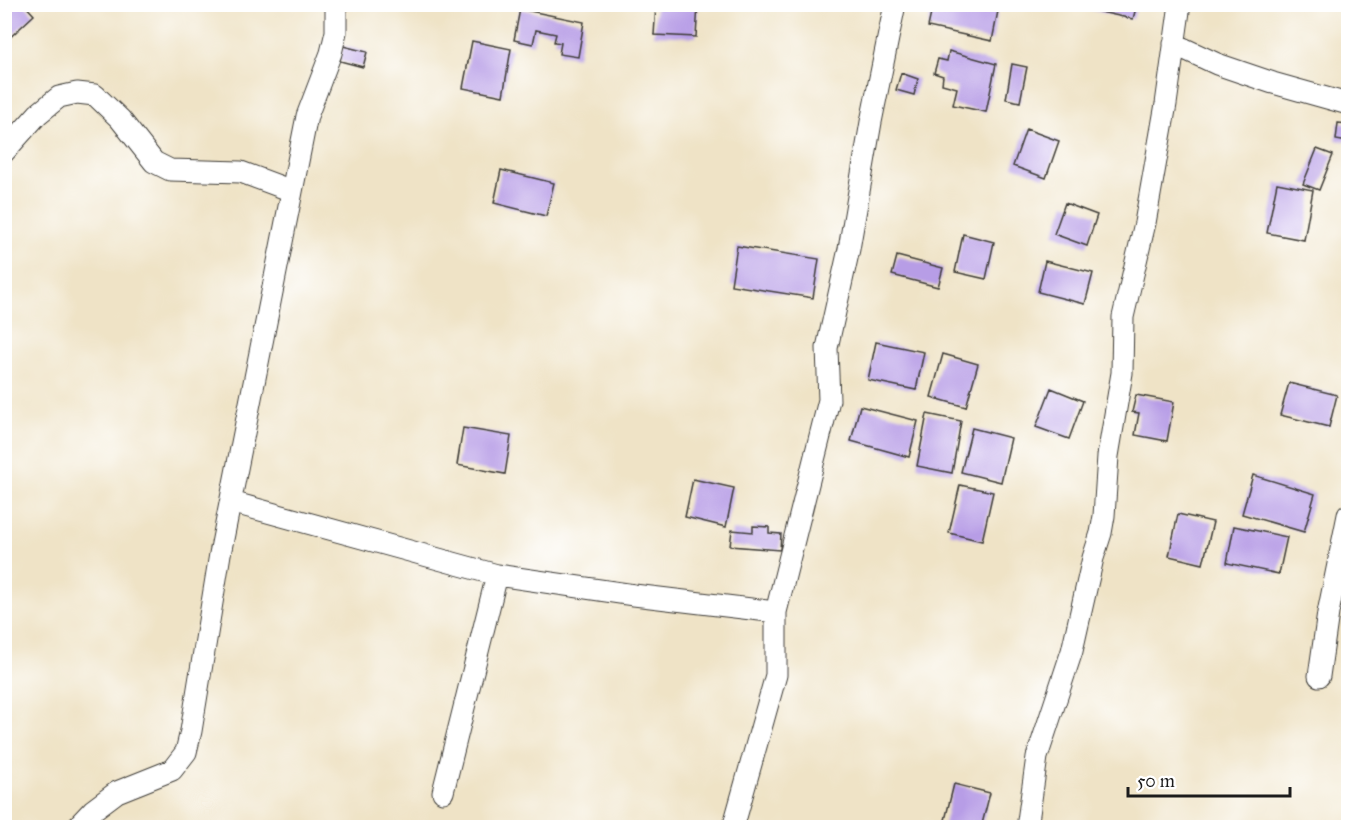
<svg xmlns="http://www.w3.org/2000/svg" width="1353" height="832" viewBox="0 0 1353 832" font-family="'IM FELL Great Primer',serif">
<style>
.building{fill:#b79de6}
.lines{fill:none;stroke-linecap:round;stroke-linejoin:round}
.minor-casing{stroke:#3c3a36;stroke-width:23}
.minor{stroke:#fff;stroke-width:21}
</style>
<rect width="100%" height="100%" fill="#fff"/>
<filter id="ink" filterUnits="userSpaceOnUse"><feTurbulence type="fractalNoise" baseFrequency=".0167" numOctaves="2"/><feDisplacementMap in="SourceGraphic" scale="12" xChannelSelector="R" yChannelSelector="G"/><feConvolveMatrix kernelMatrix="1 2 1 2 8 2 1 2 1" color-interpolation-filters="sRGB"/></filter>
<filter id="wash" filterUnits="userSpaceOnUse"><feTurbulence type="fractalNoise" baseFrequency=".008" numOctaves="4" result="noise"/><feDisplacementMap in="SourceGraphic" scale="24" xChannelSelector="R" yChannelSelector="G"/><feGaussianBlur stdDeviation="1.35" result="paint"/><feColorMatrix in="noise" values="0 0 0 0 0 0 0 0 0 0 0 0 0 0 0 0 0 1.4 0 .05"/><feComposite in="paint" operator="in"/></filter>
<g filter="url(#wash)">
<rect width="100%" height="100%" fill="#efe3c6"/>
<g id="blocks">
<path class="building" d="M4,4H24L34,15L4,43Z
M662,4H698L696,37L654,35L656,5Z
M933,4H993L999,6L992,41L928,27Z
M1092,4H1137L1133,19L1091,10Z
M520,9L584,22L578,57L559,54L561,43L554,42L556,34L536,30L533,44L514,40Z
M472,41L511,49L503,96L463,88Z
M343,46L367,52L363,67L340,61Z
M949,51L996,64L986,112L953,105L957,88L942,84L943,76L934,73L938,59L947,61Z
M1012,64L1027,67L1020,102L1006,99Z
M901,73L918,79L914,95L896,90Z
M1338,123L1348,124V142L1336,140Z
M1026,129L1059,141L1046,178L1013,166Z
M1317,149L1333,155L1319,190L1303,184Z
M501,170L554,183L546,216L494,203Z
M1277,183L1313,190L1304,240L1267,233Z
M1065,203L1097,215L1087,246L1054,234Z
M963,234L994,242L986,279L955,272Z
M737,246L819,259L813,298L731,285Z
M897,256L943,268L938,287L892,275Z
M1045,261L1093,273L1085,304L1038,292Z
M876,342L924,352L916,390L868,380Z
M943,354L978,364L966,407L931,397Z
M1289,383L1337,395L1329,427L1280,415Z
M1051,388L1083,401L1069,439L1036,427Z
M1136,395L1174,402L1167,441L1135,435L1139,413L1132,412Z
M860,406L918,421L909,457L851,441Z
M927,414L961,421L952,473L917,466Z
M463,428L511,436L505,474L457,465Z
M972,428L1011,438L1001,482L961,472Z
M1253,475L1315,494L1304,532L1242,514Z
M693,479L734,488L726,527L685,517Z
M960,485L993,492L982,541L949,533Z
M1178,514L1213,522L1203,564L1169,556Z
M753,526L769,527V533L781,534L780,550L730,546L732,530L753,532Z
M1234,526L1287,537L1279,574L1227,563Z
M954,784L990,793L981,828H943Z"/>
</g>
</g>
<g filter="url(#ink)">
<use href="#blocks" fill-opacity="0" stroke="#3c3a36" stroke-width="1.5"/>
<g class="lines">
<g class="minor-casing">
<path id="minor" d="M1174,44L1217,64L1273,83L1348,104
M4,152L38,114L59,97L77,93L95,95L120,119L154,162L170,170L241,172L292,191
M231,502L497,575L634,595L776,612
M1319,676L1328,613L1348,515
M443,792L497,575
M76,828L93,810L117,792L172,770L186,752L191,731L220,554L307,116L331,53L336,32V4
M733,828L776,675V612L829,400L827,348L849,249L871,122L895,4
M1027,828L1037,757L1072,651L1093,558L1101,533L1104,516L1108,456L1122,373L1123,317L1145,223L1166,104L1180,4"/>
</g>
<use href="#minor" class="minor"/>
</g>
</g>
<rect width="1353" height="832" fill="none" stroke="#fff" stroke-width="24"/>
<path d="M1128 787v9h162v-9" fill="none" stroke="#1c1c1c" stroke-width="3"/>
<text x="1137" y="787" font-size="18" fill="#1c1c1c" stroke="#ffffff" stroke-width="4.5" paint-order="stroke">50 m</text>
</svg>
